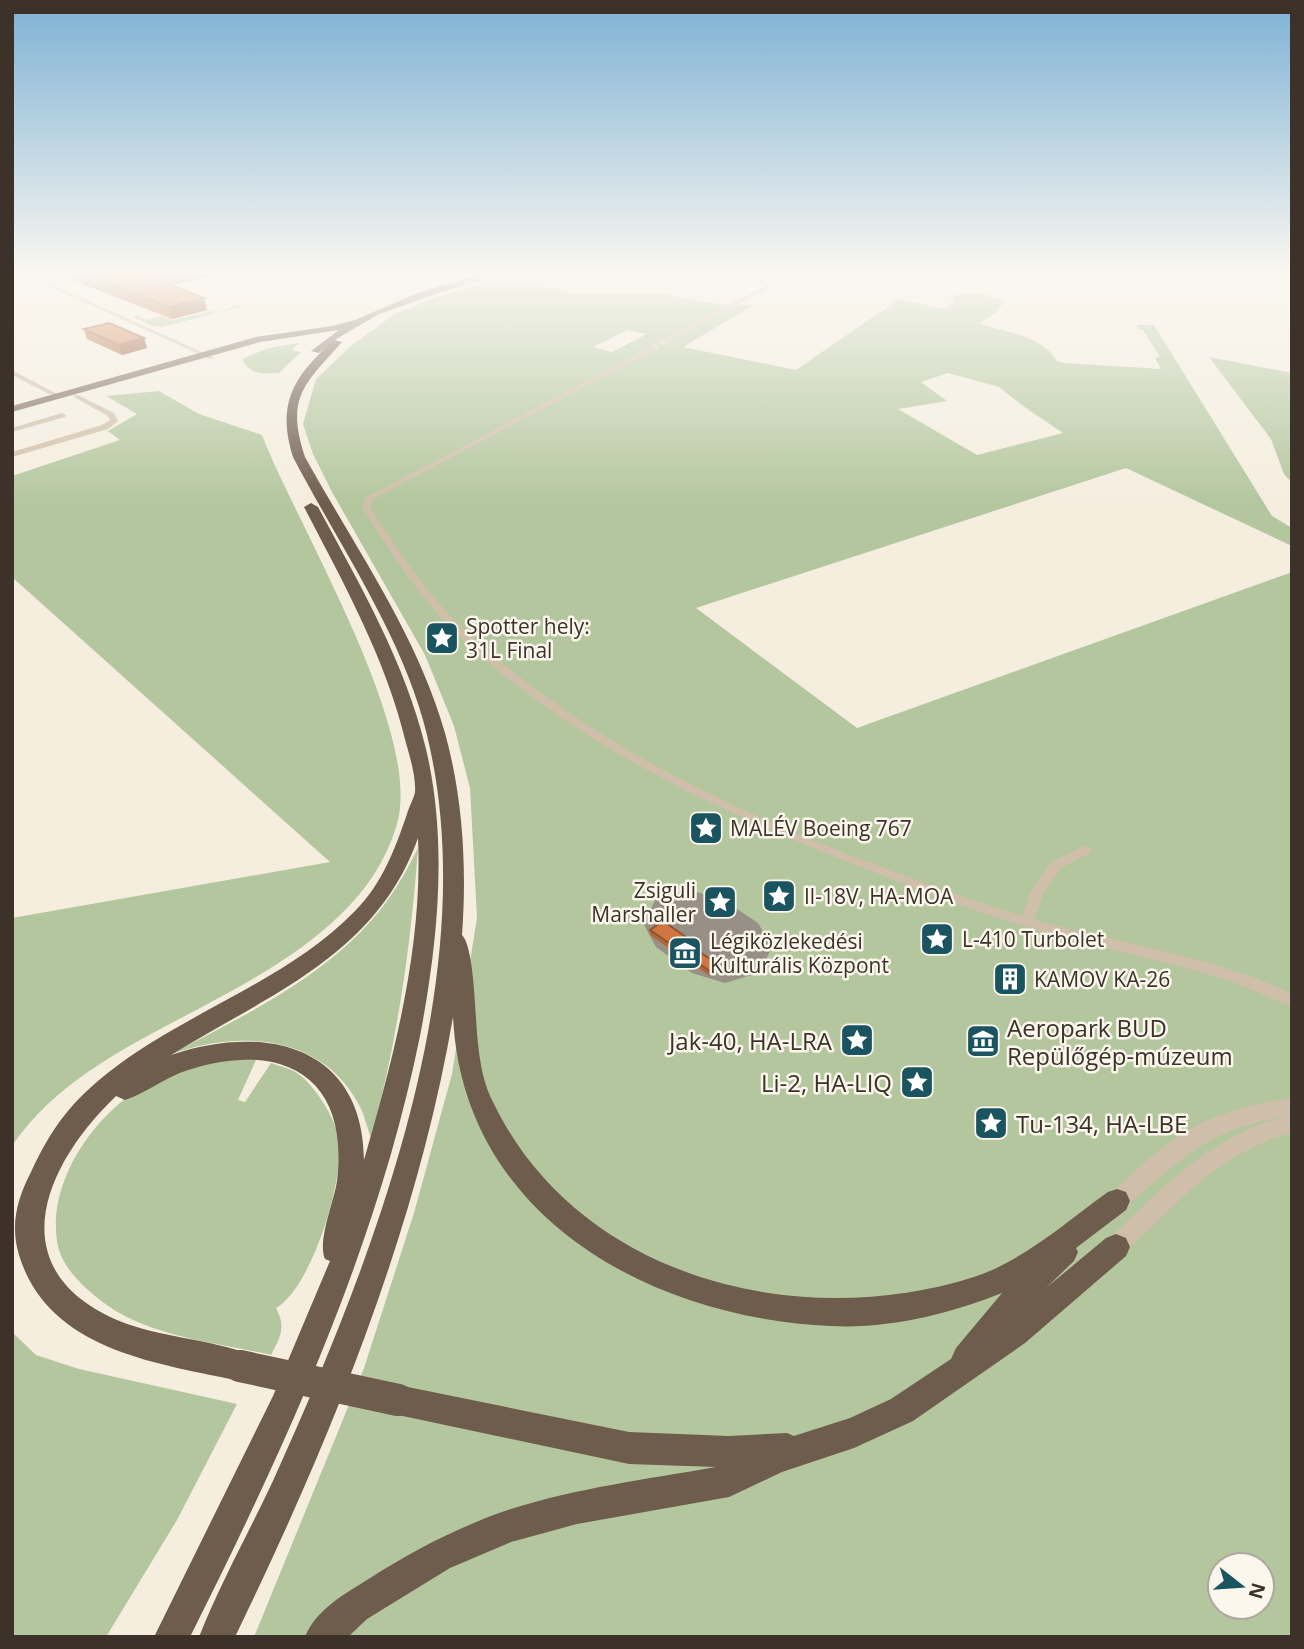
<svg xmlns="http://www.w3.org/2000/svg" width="1304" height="1649" viewBox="0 0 1304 1649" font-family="'Open Sans',sans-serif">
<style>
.green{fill:#b3c69e;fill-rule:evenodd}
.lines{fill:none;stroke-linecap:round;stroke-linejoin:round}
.runway{fill:#989084;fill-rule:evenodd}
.minor-tunnel{stroke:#d0c8bb;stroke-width:6;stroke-dasharray:6 2.5;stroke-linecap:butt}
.minor{fill:#cfbfaa;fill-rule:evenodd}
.tertiary{fill:#cfbfaa;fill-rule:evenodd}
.primary{fill:#7f6b5a;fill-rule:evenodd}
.trunk{fill:#6e5c4d;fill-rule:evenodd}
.trunk-bridge{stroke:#6e5c4d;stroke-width:32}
.wall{fill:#b2653a}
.shaded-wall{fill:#91532f}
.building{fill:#cf7643;stroke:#91532f;stroke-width:2}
.labels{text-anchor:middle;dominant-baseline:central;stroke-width:5;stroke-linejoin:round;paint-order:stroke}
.poi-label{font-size:21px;fill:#3c322a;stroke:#fcf7ed;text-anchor:start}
.near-poi-label{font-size:24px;fill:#3c322a;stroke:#fcf7ed;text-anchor:start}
</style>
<rect width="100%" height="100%" fill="#f5eedf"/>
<path class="green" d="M519,274H532L516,280L577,294L658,293L718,304L754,305L683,347L796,370L899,299L944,309L955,302L950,299C965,287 988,295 1005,301L996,312L979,324C1005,332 1041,335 1057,361L1065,363L1161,369L1155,358L1160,357L1143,330H1139L1136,325H1154L1272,516L1292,528V546L1126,468L696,608L857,728L1292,572V1637H254L364,1368L414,1213L452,1074L477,918L470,788L454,726L425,655L332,492L313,454L303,424L316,379L352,345L395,314L436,297ZM628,330L647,334L612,352L593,347ZM948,373L999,387L1026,408L1063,433L977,455L898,409L947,401L921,382ZM1220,1565H1262V1607H1220Z
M240,305L244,306L162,327L152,326L133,317L139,315L138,316L147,320L162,316L172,320L213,311L218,312Z
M299,343L292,350L301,352L279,373C264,374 249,375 242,359L269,348Z
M1209,357L1292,373V483L1284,474L1271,439Z
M159,391L199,414L262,435L264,440C300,530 423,733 397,824C371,915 279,966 202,1007C134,1043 56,1080 12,1146V918L330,862L12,577V476L120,440L108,431L137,414L106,396Z
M418,848C411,946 397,1043 371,1138C367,1127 364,1113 358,1103C320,1033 236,1030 169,1055C251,1012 346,968 397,886C405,874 411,861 418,848Z
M230,1059L256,1060L238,1100L245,1102L271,1063C279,1066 290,1068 297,1073C313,1083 334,1116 338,1135C347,1174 312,1288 276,1308C286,1327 281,1336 271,1355C214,1342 147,1337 100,1300C81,1285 60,1265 57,1241C48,1181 94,1115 144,1086C171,1070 200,1066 230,1059Z
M12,1332L36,1355L79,1369L237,1404L177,1520L106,1637H12Z"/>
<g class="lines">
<path class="runway" d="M689,890L722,899L758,923L772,948L758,973L725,983L692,973L656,947L643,923L656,899Z"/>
<path class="minor-tunnel" d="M653,348L668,340"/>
<path class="minor" d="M22,274H29L215,358L210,359Z
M500,274H508L444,292L441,290Z
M714,274H725L775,284L670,341H666V339L767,285Z
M653,346L655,349L373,499L370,507C399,552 428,596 468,633C615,769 810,844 997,908L1022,916L1031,891L1051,862L1082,847H1090L1092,850L1090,853L1061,868L1044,892L1034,920C1117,943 1215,956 1292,994V1006C1270,999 1249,987 1226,980C1161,959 1093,947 1027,927C971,911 917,889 863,868C718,811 574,745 460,637C420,599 391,553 362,507L365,498Z
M12,370L59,395L60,396L55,397L12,375Z
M74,395H78L114,413L118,421L108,429L12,457V452L102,425L110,420L108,416L74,397Z
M62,413L66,415L65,417L12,432V428Z"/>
<path class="tertiary" d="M1292,1098V1133C1221,1150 1174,1206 1124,1254L1116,1258L1108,1254L1105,1247L1108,1240C1164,1187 1211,1134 1289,1116C1210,1127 1181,1159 1125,1208L1117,1211L1109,1208L1106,1201L1109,1194C1130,1177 1149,1157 1171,1141C1206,1116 1250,1104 1292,1098Z"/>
<path class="primary" d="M481,274H493L379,314L338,338L319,353L311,351L339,330L260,342L12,412V406L256,337L332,326L355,320L418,293Z"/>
<path class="trunk" d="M334,340L342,342C305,384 285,397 305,457C354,546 417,634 445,733C463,798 467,868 462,935C475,948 475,1021 478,1043C480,1064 484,1086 494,1104C579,1278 798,1333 974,1277C1023,1261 1066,1222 1108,1192L1117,1189L1126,1192L1130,1201L1126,1210L1076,1248L1078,1252L1074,1261L1046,1288L1106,1238L1116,1234L1126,1238L1130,1247L1126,1256L1025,1343L913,1421L854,1448L782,1472L729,1497L577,1524L511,1542L450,1568L367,1619L348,1637H305C315,1611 344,1594 367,1580C412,1551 460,1526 511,1509C577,1488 648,1479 716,1467L629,1464L398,1415L387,1411L383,1400L387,1389L398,1385L629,1432L728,1436L787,1433L794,1436L850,1418L891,1399L951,1359L956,1348L1002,1293C949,1314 889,1329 831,1326C650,1318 463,1217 453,1017C416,1232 330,1441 235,1637H199C220,1584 248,1534 272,1483C371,1264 486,978 427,735C404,638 339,545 293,457C276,403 294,376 334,340Z
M311,503L318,507C360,585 405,662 426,749C448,842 438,942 420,1036C377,1248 286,1445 190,1637H154L273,1396L330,1261L325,1259C317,1241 334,1202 337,1181C350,1075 281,1040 188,1070C165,1077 147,1093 125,1100L116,1096C43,1166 0,1269 117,1320C160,1338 208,1338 251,1355L255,1366L251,1377L240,1381C155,1363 48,1350 19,1255C10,1225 17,1199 31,1172C42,1148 55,1125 73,1105C152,1020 274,994 355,911C382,884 395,849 407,814C409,807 414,798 415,792C416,777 410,757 406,743C386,659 344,584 304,507ZM418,838C423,947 394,1056 364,1160C363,1045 264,1023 171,1055C268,995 377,955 418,838Z"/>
<path class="trunk-bridge" d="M240,1366L398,1400"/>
</g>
<path class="wall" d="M58,274H220L170,285L207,310L172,319L59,275Z
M84,329L144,338L147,348L122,355L87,339Z
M650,930L693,942V947L718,969L710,976L650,935Z"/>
<path class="shaded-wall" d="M164,274H220L153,289L149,277Z
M204,298L207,310L172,319L169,307Z
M144,338L147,348L122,355L119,345Z
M718,964V969L710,976V971Z"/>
<path class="building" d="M82,274H164L149,277L204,298L169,307Z
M109,323L144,338L119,345L84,329Z
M663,921L693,942L689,945L718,964L710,971L650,930Z"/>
<linearGradient id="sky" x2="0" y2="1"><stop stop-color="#7db1d4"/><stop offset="0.54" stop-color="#faf7f1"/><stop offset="1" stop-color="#faf7f1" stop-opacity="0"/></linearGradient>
<rect width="1304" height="505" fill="url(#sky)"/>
<defs>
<g id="sight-square" transform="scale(1.75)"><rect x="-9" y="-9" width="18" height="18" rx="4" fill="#1b5461" stroke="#fcf7ed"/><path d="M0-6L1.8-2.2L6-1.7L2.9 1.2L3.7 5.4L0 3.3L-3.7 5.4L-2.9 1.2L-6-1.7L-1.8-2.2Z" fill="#fff"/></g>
<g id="museum-square" transform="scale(1.75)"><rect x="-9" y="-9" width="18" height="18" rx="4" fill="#1b5461" stroke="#fcf7ed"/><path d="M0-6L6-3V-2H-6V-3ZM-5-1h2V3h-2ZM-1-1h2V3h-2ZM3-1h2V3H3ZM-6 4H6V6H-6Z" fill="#fff"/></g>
<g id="building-square" transform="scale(1.75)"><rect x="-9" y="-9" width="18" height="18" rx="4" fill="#1b5461" stroke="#fcf7ed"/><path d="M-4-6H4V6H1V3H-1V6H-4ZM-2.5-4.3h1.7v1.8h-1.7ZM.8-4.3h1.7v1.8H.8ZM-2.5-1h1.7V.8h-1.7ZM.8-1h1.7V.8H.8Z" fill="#fff"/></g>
</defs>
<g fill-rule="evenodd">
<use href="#sight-square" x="442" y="638"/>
<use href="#sight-square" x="706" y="828"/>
<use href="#sight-square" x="779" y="896"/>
<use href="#sight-square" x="720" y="902"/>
<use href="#sight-square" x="937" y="939"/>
<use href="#museum-square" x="685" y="953"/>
<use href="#building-square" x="1010" y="979"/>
<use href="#sight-square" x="857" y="1040"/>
<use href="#museum-square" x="983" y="1041"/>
<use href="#sight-square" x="917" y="1082"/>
<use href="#sight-square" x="991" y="1123"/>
</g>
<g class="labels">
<g class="poi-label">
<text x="466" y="626">Spotter hely:<tspan x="466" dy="24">31L Final</tspan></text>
<text x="730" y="828">MALÉV Boeing 767</text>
<text x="696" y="890" text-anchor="end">Zsiguli<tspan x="696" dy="24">Marshaller</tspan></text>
<text x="804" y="896">Il-18V, HA-MOA</text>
<text x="962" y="939">L-410 Turbolet</text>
<text x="710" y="941">Légiközlekedési<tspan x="710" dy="24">Kulturális Központ</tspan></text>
<text x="1034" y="979">KAMOV KA-26</text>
</g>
<g class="near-poi-label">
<text x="1007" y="1027">Aeropark BUD<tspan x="1007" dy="28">Repülőgép-múzeum</tspan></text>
<text x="832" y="1040" text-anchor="end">Jak-40, HA-LRA</text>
<text x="892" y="1082" text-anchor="end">Li-2, HA-LIQ</text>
<text x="1016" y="1123">Tu-134, HA-LBE</text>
</g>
</g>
<rect width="1304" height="1649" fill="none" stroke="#3c322a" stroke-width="28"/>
<g transform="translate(1241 1586) rotate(107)"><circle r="33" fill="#fcf7ed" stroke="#afa89f" stroke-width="2"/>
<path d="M0-5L12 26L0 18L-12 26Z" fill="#1b5461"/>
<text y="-10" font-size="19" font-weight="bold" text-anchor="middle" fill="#3c322a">N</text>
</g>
</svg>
